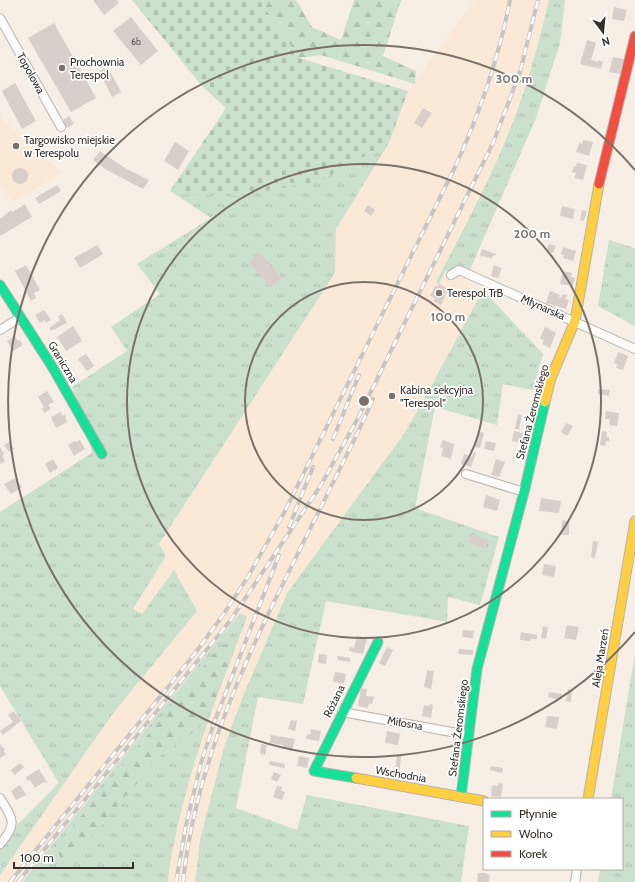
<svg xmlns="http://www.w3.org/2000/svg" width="635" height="882" viewBox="0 0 635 882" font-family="Cabin,sans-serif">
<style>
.built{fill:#fbe9d7}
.grass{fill:url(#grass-tufts)}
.forest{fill:url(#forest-firs)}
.cemetery{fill:url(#cemetery-stones)}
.building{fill:#d8cfcb}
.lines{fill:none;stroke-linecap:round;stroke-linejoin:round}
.street-casing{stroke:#b9b2ab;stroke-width:10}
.fast-casing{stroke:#b9b2ab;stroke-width:11}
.slow-casing{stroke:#b9b2ab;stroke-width:11}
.jam-casing{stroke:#b9b2ab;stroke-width:11}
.street{stroke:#fefcfb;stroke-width:8}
.fast{stroke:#16e098;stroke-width:9}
.slow{stroke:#ffcf43;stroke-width:9}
.jam{stroke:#f24e42;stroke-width:9}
.rail-casing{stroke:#c8c6c4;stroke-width:4}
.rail{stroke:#fff;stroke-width:2.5;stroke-dasharray:8;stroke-linecap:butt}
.ring{fill:none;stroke:#7a726a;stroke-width:2}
.poi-dot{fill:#7a726a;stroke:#fff;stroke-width:1.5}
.labels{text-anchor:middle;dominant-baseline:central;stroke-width:3.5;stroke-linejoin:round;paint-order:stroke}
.number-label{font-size:9px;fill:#5f5751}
.poi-label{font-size:11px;fill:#372f28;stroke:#fff;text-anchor:start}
.street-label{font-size:11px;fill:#372f28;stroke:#fff}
.centre{fill:#7a726a;stroke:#fff;stroke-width:2}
.ring-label{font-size:12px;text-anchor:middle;font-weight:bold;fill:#7a726a;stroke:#fff;stroke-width:3.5;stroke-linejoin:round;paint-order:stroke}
</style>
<defs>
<pattern id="grass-tufts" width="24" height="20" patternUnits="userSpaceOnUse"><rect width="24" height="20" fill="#cce0ce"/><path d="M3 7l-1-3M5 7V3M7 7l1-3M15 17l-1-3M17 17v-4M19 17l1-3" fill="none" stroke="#b0c0b1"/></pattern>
<pattern id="forest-firs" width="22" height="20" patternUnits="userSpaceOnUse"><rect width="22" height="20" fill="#cce0ce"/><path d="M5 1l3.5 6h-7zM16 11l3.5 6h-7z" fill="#b0c0b1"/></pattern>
<pattern id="cemetery-stones" width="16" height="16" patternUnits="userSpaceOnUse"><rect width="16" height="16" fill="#cce0ce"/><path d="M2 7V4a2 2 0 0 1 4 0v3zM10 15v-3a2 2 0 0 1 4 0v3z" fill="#b0c0b1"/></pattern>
</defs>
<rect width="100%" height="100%" fill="#f7eee5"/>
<path class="built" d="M475,0H565L560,43L536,118L465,281L483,290L423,401L404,434L287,593L243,696L224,747L200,840L195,882H168L169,867L185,791L214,702L247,617L22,882H0V875L114,712L197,611L142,614L133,609L166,556L159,544L335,273L336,229L389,143L408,91Z
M0,115L3,120L62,173L12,202L0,184Z"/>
<path class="grass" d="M549,0H565L560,43L536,118L469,272L455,266L451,273L446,270L439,284L436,282C467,222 500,162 522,97C533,65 541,33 549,0Z
M389,143L336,229L335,273L159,544L166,556L133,609L142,614L174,570L197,611L114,712L0,875V838L17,825L59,783L0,686V512L92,453L86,423L72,387L127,351L111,327L160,294L137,264L211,218L170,191L172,188L184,194L318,182Z
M609,240L635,248V326L598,306Z
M483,290L543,354L533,390L503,384L497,425L435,407L415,508L499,537L480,605L448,597L447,622L326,601L303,704L258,697L236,808L297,830L307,795L469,826L461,882H195L200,840L224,747L243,696L287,593L404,434L423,401Z
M240,613L247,617C221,685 194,753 178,825C174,844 169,863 168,882H22Z
M635,653V882H598L600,869H622V799H611Z"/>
<path class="forest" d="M259,0H296L312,27L341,40L354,0H401L383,56L416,71L415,84L321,55L299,58Z
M226,644H229L233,648L232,657L214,702L209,713L202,723L187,738L161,755L76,854C61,866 54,855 62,840L215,652Z"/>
<path class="cemetery" d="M132,0H259L299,58L408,91L389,143L318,182L237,196L184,194L172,188L226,108L202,86Z"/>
<path class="building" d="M93,0H117L119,3L104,15Z
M614,7L627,10L624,21L612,19Z
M131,17L158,51L141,65L113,31Z
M54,23L96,98L71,112L28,38Z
M587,40L596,43L591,60L598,62L599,60L603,62L601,69L580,64Z
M613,57L624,59L620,74L609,72Z
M108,67L121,92L112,97L99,71Z
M15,83L36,121L22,129L2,91Z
M423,108L432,113L422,128L414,123Z
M69,116L74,124L67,128L63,120Z
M583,140L593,142L589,156L576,152L579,143L582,144Z
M175,142L189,151L178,170L164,161Z
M100,151L125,168L149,180L143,189L105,169L93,160Z
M577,163L587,165L583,180L574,178L576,173L572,172L574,166L576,167Z
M12 176a8 8 0 1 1 16 0a8 8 0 1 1-16 0Z
M57,185L61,191L39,204L35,198Z
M25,204L32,217L0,236V219L11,210L12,212Z
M368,205L375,210L371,216L364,211Z
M562,206L575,209L573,219L560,216Z
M582,210L587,211L584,221L580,220Z
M549,244L556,246L553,253L546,251Z
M97,245L103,254L80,268L74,258Z
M563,247L576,251L573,261L563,258L564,255H561Z
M482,249L496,254L495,256L493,255L492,258H489L480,255Z
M260,252L282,278L270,287L249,262Z
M26,265L40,290L34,293L36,298L31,301L15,271Z
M494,265L502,268L498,278L491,276Z
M563,271L572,273L571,277L575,278L573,286L560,284Z
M439,284L448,289L441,305L433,301L435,298L430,296L435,286L438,287Z
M550,291L560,295L559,297L561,298L563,294L567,295L565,299L569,300L566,309L546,303Z
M44,310L51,320L46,323L45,320L40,323L35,315Z
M62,314L67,323L51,331L49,328L60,320L58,316Z
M73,326L82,341L66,351L57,337Z
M545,327L556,333L550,348L542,344L544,340L540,338Z
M15,336L18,341L20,340L23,345L13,351L7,341Z
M618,352L628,356L623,370L616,368L617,364L614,363Z
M86,354L94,366L87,371L78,359Z
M598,389L610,390L609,396L598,394Z
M47,391L54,402L48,405L51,409L44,413L42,408L44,407L38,397Z
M606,411L619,413L617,426L609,425L610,419H605Z
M60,412L63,416L65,414L66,417L65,418L67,422L56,428L51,417Z
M518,414L522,415L519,429H515Z
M566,423L573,426L567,436L561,432Z
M527,430L530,431L527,445L512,441L514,431L526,434Z
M478,431L484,433L480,448L474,447Z
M602,431L607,432V437H609V441H606L605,446L600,445Z
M80,440L85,449L74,456L68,445L75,441L76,442Z
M443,440L454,444L451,459L441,456L443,448L440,447Z
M486,441L496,443L494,451L484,449Z
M9,442L14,449L9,452L4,445Z
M0,447L4,454L2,456L5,461L0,464Z
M474,452L476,453L471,467L461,464L464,454L472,457Z
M53,459L58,468L50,473L45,464Z
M496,459L505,462L499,477L491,475L493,469L498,471L493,469Z
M16,478L22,487L11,494L4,484Z
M486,495L500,500L497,511L483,507Z
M541,498L561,501L559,513L539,511Z
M562,520L569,521V535H561Z
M472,534L489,541L485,549L469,542Z
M593,541L598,542L595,558L591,557Z
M544,564L556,566L554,577L542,575Z
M567,625L579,627L576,640L564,638Z
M543,626L548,627L546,639L541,638Z
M463,630L474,631L473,638L462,637Z
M521,632L537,635V639H531L530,641L520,640Z
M357,636L367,638L363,654L349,651L350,647L354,648Z
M387,647L393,650L385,666L379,663Z
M459,649L473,650V655L458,654Z
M319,654L327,655L326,664L318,663Z
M337,656L350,658V662L338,660Z
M427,670L434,671L431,689L424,687Z
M335,672L346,674L344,684L333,682Z
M361,688L367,689L366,696L374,697L372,704L369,703L368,708L358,706Z
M568,689L572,690L571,702L566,701Z
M549,692L562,694L561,700L548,697Z
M430,704L433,705L431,718L422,716L424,705L430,706Z
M14,711L21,721L3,735L0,731L13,722L8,715Z
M547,716L559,717L557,729L545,727Z
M291,720L297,721L295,731L288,729Z
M311,729L321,731L319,741L306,739L307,734L310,735Z
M387,731L400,734L398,745L385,743Z
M271,735L295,739L292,751L283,749V745L270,743Z
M0,744L5,750L3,751L6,754L0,758Z
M261,744L267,745L265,755L260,754Z
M299,756L309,758L307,768L297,766Z
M397,756H401L399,777H395Z
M270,761L285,764V768L269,765Z
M20,763L24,767L15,775L11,770Z
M491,766L503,768L502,773L490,770Z
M39,769L47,782L45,783L44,782L35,788L30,780L28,781L26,777Z
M274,772L281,775L277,782L271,779Z
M498,783L503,784L501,797L491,796L492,785L498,786Z
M20,785L26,795L16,800L11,791Z
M277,786L282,787L281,791L285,792L282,800L273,797Z
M478,873H484L490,875L489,882H477Z"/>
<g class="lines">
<g class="street-casing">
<path id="street" d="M0,18L61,127
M451,275L459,270L635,349
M0,330L21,317
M466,474L524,492
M342,712L468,735
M0,798C13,819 18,824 0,844
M575,882L577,869"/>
</g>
<g class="fast-casing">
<path id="fast" d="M0,285L53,368L102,454
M356,778L314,771L378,642
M461,796L477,669L524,492L545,402"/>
</g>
<g class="slow-casing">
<path id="slow" d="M545,402L551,378L575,321L599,184
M356,778L484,801
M588,799L635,521"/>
</g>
<g class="jam-casing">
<path id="jam" d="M599,184L635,36"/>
</g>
<use href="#street" class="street"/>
<use href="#fast" class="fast"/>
<use href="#slow" class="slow"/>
<use href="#jam" class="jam"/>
<g class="rail-casing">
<path id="rail" d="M333,439L359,375
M289,527L313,467
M10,882L193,656L223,615L249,575L285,511L456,165C480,112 499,57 510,0
M18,882L230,621L321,485L358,418L493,143L520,72L538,0
M176,882L186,825L201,763L214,723L279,555
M183,882C198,743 265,620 326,497C342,464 359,432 373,399"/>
</g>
<use href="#rail" class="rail"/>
</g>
<g class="ring">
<circle cx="364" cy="401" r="119"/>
<circle cx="364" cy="401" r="237"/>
<path d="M635 632A356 356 0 1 1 635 170"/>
</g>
<g class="poi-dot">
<circle cx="62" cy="68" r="4"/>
<circle cx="16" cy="146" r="4"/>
<circle cx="439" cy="293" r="4"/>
<circle cx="392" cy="396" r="4"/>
</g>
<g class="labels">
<g class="number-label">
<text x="136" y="41">6b</text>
</g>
<g class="poi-label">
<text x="70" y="62">Prochownia<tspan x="70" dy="13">Terespol</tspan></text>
<text x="24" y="140">Targowisko miejskie<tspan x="24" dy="13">w Terespolu</tspan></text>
<text x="447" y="293">Terespol TrB</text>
<text x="400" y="390">Kabina sekcyjna<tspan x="400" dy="13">"Terespol"</tspan></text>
</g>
<g class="street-label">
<text transform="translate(31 73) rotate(61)">Topolowa</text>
<text transform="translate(543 307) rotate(24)">Młynarska</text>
<text transform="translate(63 362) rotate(59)">Graniczna</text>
<text transform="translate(532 412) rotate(-75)">Stefana Żeromskiego</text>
<text transform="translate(600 658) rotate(-81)">Aleja Marzeń</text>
<text transform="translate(334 701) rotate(-64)">Różana</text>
<text transform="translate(405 723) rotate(10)">Miłosna</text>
<text transform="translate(458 728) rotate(-83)">Stefana Żeromskiego</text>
<text transform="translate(401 774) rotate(10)">Wschodnia</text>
</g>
</g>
<circle cx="364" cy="401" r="6" class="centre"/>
<g class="ring-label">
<text x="514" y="83">300 m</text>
<text x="532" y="238">200 m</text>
<text x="448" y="321">100 m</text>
</g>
<rect x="483" y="798" width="140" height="72" fill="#ffffff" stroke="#afaca9"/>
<rect x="491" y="811" width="20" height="6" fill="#16e098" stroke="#afaca9"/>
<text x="519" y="818" font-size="12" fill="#372f28">Płynnie</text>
<rect x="491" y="831" width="20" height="6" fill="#ffcf43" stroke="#afaca9"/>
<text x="519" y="838" font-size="12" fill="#372f28">Wolno</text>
<rect x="491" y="851" width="20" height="6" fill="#f24e42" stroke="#afaca9"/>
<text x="519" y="858" font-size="12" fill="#372f28">Korek</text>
<g transform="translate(603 32) rotate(164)" stroke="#ffffff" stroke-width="3" paint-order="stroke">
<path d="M0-3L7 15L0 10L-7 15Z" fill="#372f28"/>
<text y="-6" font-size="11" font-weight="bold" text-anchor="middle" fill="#372f28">N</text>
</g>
<path d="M14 862v6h119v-6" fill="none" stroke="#372f28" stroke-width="2"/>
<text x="20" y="862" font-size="12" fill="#372f28" stroke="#ffffff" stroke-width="3" paint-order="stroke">100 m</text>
</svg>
